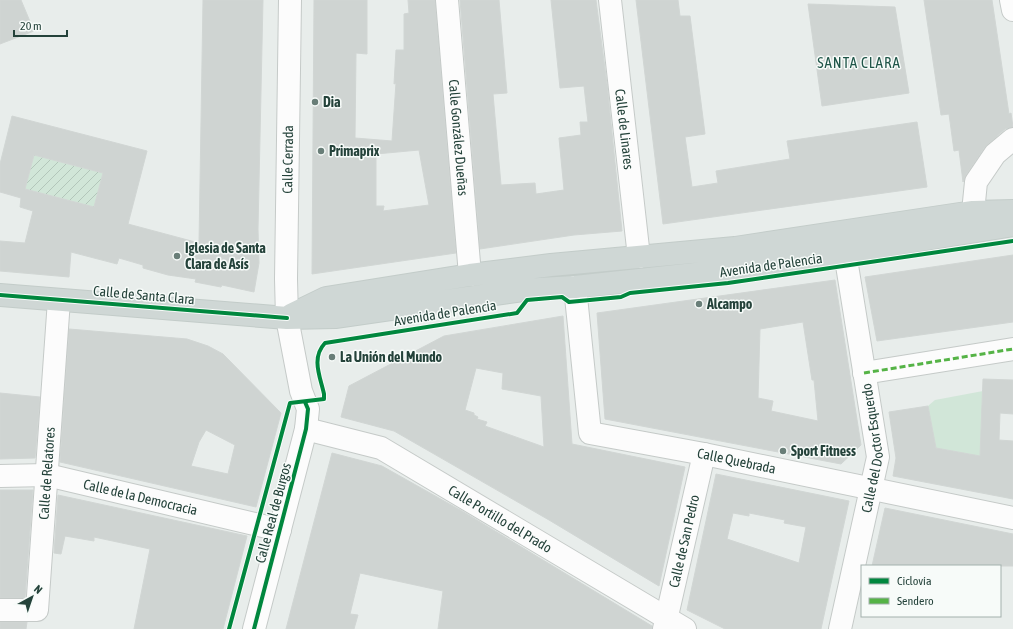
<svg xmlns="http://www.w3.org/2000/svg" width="1013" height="629" viewBox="0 0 1013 629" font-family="'Asap Condensed',sans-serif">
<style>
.green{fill:#d1e6d8}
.garden{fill:url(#garden-furrows)}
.building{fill:#cfd4d2;stroke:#d1d6d4;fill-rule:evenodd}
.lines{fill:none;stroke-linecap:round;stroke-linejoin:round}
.minor-casing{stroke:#c5cac8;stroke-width:24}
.major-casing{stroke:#c3ccc9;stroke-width:24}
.minor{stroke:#fcfcfc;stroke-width:22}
.major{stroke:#cfd7d5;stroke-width:22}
.quiet{stroke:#55b346;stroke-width:3;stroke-dasharray:6 3;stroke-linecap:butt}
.cycleway-casing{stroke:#f7fbf9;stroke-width:6}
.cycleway{stroke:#00873e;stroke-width:4}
.poi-dot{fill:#697e78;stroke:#f7fbf9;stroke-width:1.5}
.labels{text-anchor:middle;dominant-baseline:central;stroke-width:3;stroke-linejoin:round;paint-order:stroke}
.poi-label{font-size:14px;font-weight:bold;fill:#24423a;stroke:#f7fbf9;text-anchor:start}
.street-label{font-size:14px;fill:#24423a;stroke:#f7fbf9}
.neighbourhood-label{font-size:15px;letter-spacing:1px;fill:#1f5548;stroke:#f7fbf9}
</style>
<defs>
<pattern id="garden-furrows" width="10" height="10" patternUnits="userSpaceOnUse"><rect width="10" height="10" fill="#d1e6d8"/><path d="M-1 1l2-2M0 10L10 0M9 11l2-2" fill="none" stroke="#b3c6ba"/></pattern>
</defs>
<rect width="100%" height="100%" fill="#e8edeb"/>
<path class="green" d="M983,391L980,456L936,448L928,406L935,400Z"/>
<path class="garden" d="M34,155L103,173L94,207L25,189Z"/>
<path class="building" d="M0,0H21L34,31L0,44Z
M203,0H263L258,229L259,263L254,292L222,285L221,287L195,282L196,279L168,275L143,268V265L119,258L117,264L71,252L69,277L0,271V241L25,243L33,211L20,207L21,198L0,192V164L12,116L147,151L128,224L199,243ZM34,155L103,173L94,207L25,189Z
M314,0H367V54L356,53L355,138L392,141L396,83L394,84L396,50H404V14L409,13L408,0H435L456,253L312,274ZM419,150L429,205L383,211L384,206H376V154Z
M460,0H499L507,93L493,94L501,185L535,183L536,194L564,190L559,138L581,135L580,122H588L584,86L560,88L551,0H596L607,84L622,231L574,235L480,249Z
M636,0H678L680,16H690L705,134L685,137L692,187L718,183L716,171L790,159L787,141L917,122L927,187L663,224Z
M924,0H992L1009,114L1011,113L1013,127L1005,129L985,147L966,175L963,182L959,150L954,151L949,114L941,115Z
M808,4L895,7L909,93L822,106Z
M1013,255V322L877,341L865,277Z
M835,280L861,445L841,464L605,419L597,313ZM803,322L812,380H814L818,421L771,411L773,401L758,398L760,329Z
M563,316L572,444L685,467L659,586L549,520L394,431L341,417L349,386L444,336ZM476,368L503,373L502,389L541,396L544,447L485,426L487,422L477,419L478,417L474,415V413L465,410Z
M69,329L187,339L208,346L223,354L281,413L256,507L60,462ZM206,430L235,445L228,474L191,466L199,442Z
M983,379L1013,380V414L1000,413L999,440L1013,441V499L893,476L896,458L889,412L928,406L936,448L980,456Z
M0,393L40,397L35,458L0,459Z
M332,453L382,466L462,511L652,626V629H438L443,591L360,573L350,614L358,615L354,629H286Z
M716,474L849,501L821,629H725L687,610ZM733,513L749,516V513L785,520L784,523L806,527L799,563L727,539Z
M0,490H33L25,598H0Z
M58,495L247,536L223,629H134L150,549L94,537V541L65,536L61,554L54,553Z
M885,508L1013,534V566H872Z
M0,622H27L26,629H0Z"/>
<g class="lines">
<g class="minor-casing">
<g id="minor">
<path id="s1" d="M447,0L470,275"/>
<path id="s2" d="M610,0L639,257"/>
<path d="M1011,0L1013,10"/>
<path d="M973,212L976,182L995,154L1013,139"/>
<path id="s3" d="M575,287L590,433L704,454L1013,518"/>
<path d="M864,373L1013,349"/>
<path id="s4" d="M306,429L381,448L685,629"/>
<path id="s5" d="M0,476L47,475L280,530"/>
<path id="s6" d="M0,610H37L59,300"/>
<path id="s7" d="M254,629L306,429L308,409L301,391L287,318L286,279L290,0"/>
<path id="s8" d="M664,629L704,454"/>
<path id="s9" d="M840,629L878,457L845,253"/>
</g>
</g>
<g class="major-casing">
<path id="major" d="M0,295L287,318L335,317L523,290L575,287L732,270L1013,225
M291,315L326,298L470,275L551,265L735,248L973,212L1013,211"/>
</g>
<use href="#minor" class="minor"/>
<use href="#major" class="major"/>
<path class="quiet" d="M864,373L1013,349"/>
<g class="cycleway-casing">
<path id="cycleway" d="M0,295L287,318
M229,629L290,403L324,399V394C320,376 311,358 325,343L517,313L527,300L562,297L569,302L621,297L630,293L728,283L1013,241
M254,629L306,429L308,409L305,402"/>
</g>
<use href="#cycleway" class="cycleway"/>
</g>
<g class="poi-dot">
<circle cx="315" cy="102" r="4"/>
<circle cx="321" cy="151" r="4"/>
<circle cx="177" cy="256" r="4"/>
<circle cx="699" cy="304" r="4"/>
<circle cx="332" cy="357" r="4"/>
<circle cx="783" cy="451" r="4"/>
</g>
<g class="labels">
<g class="poi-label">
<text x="323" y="102">Dia</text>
<text x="329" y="151">Primaprix</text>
<text x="185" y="248">Iglesia de Santa<tspan x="185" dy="16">Clara de Asís</tspan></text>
<text x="707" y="304">Alcampo</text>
<text x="340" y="357">La Unión del Mundo</text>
<text x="791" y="451">Sport Fitness</text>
</g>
<g class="street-label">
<text stroke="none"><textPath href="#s2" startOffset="130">Calle de Linares</textPath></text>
<text stroke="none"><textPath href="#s1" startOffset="138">Calle González Dueñas</textPath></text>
<text stroke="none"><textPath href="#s7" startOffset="479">Calle Cerrada</textPath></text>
<text transform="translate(771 265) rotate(-8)">Avenida de Palencia</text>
<text transform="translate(144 295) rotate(5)">Calle de Santa Clara</text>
<text transform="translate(445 313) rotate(-9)">Avenida de Palencia</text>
<text stroke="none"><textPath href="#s9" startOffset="185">Calle del Doctor Esquerdo</textPath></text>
<text stroke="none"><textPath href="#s3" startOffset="296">Calle Quebrada</textPath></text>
<text stroke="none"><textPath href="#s6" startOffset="174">Calle de Relatores</textPath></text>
<text stroke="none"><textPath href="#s5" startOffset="143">Calle de la Democracia</textPath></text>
<text transform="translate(273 513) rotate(-75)">Calle Real de Burgos</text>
<text stroke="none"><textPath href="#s4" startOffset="216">Calle Portillo del Prado</textPath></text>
<text stroke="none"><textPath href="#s8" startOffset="90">Calle de San Pedro</textPath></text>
</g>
<g class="neighbourhood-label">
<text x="859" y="62">SANTA CLARA</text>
</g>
</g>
<rect x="861" y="565" width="140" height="52" fill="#f7fbf9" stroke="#a3b1ad"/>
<rect x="869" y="578" width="20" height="6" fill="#00873e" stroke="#a3b1ad"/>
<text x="897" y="585" font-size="12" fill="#24423a">Ciclovía</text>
<rect x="869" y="598" width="20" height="6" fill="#55b346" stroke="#a3b1ad"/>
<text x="897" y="605" font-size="12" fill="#24423a">Sendero</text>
<g transform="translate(32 597) rotate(40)" stroke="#f7fbf9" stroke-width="3" paint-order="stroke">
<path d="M0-3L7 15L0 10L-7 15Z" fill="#24423a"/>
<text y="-6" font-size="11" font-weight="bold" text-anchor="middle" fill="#24423a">N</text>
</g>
<path d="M14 30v6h53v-6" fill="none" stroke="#24423a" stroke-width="2"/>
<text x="20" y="30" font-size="12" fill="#24423a" stroke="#f7fbf9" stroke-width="3" paint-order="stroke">20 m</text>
</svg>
